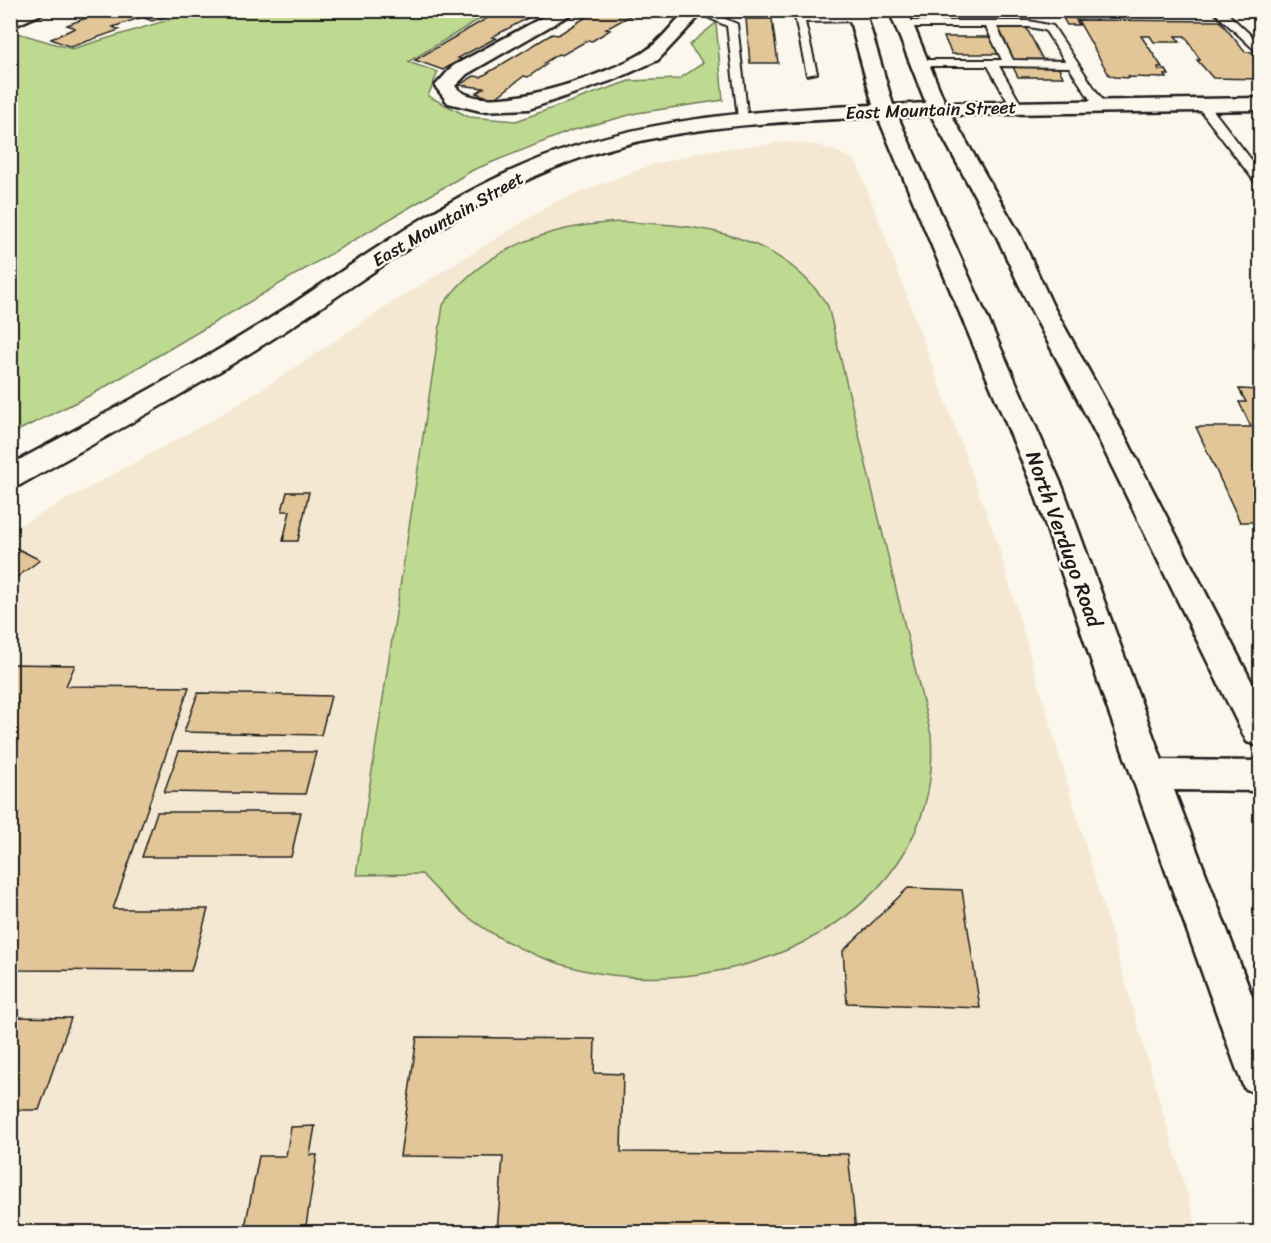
<svg xmlns="http://www.w3.org/2000/svg" width="1271" height="1243" viewBox="0 0 1271 1243" font-family="Sriracha,sans-serif">
<style>
.built{fill:#f4e8d2}
.green{fill:#beda91;stroke:#6d7b56;stroke-width:1.5}
.building{fill:#e3c697;stroke:#1c1c1c;stroke-width:1.5}
.lines{fill:none;stroke-linecap:round;stroke-linejoin:round}
.lane-casing{stroke:#1c1c1c;stroke-width:4}
.street-casing{stroke:#1c1c1c;stroke-width:5}
.secondary-casing{stroke:#1c1c1c;stroke-width:5}
.lane{fill:#fbf7ec;fill-rule:evenodd}
.street{fill:#fbf7ec;fill-rule:evenodd}
.secondary{fill:#fbf7ec;fill-rule:evenodd}
.labels{text-anchor:middle;dominant-baseline:central;stroke-width:5;stroke-linejoin:round;paint-order:stroke}
.far-street-label{font-size:18px;fill:#1c1c1c;stroke:#fbf7ec}
.street-label{font-size:21px;fill:#1c1c1c;stroke:#fbf7ec}
</style>
<rect width="100%" height="100%" fill="#fbf7ec"/>
<filter id="ink" filterUnits="userSpaceOnUse"><feTurbulence type="fractalNoise" baseFrequency=".0167" numOctaves="2"/><feDisplacementMap in="SourceGraphic" scale="12" xChannelSelector="R" yChannelSelector="G"/><feConvolveMatrix kernelMatrix="1 2 1 2 8 2 1 2 1" color-interpolation-filters="sRGB"/></filter>
<g filter="url(#ink)">
<path class="built" d="M786,142L818,145L840,153L856,161L888,244L998,545L1198,1232H11V530L200,427L256,393L404,295L557,201L651,165L706,151Z"/>
<path class="green" d="M198,11H493L408,62L438,72L428,96L469,117L516,121L629,81L679,79L703,63L689,45L716,23L723,100L637,113L570,131L473,170L93,394L11,434V31L72,49Z
M622,222C702,224 781,234 828,306L931,735C945,916 736,1005 583,970C521,956 463,922 422,874L356,875L443,305C484,247 553,225 622,222Z"/>
<path class="building" d="M108,10H187L152,21L142,17L113,27L119,30L71,47L51,39L75,28L67,25Z
M501,10H543L492,37L496,38L458,58L462,59L443,70L415,60Z
M597,10L639,11L606,29L610,30L592,41L588,40L562,55L558,54L544,63L547,64L528,77L524,76L494,99L476,93L484,88L459,85L474,76L481,77L552,34L558,35Z
M1063,18H1075L1079,25H1067Z
M746,19H772L778,63H750Z
M1078,20L1220,21L1245,52H1256L1260,59V79L1213,78L1197,60H1200L1185,36H1175L1180,42H1154L1150,36H1141L1162,67H1158L1159,70H1166L1169,75H1165L1167,78L1130,77L1128,75L1129,78L1115,77L1109,75Z
M998,27H1026L1043,60H1013Z
M944,37H994L1002,54H952Z
M1012,65H1057L1063,77H1018Z
M1239,389L1260,390V522H1240L1196,427H1251L1239,402H1246Z
M287,492H309L298,541H283L290,511H282Z
M10,545L40,560L16,578L10,576Z
M10,664L75,665L66,686L189,687L113,909H208L191,971L10,970Z
M198,693L331,696L321,735L184,732Z
M179,751L316,752L305,794L164,792Z
M157,812H301L291,857H142Z
M908,888L962,890L980,1008L847,1003L843,951Z
M10,1017L71,1018L39,1110H10Z
M417,1037L595,1039L594,1073L623,1074L621,1152L848,1154L856,1232H497L503,1157L400,1156Z
M315,1126L310,1155H317L305,1232H244L259,1156H286L291,1127Z"/>
<g class="lines">
<g class="lane-casing">
<path id="lane" d="M692,10H705L737,24L748,121L738,118L727,26Z
M1212,10H1224L1260,44V52L1256,51Z
M862,16L863,18L858,21L805,22L817,73L807,75L795,17Z
M1029,21L1053,26L1105,104L1103,107H1095L1069,67L999,66L1022,106L1012,109L988,66H918L912,63L918,60H1002L986,27H903L898,24L903,21ZM997,27H1029L1045,30L1065,61L1013,60Z
M1198,101H1206L1260,171V183L1255,182L1198,107Z"/>
</g>
<g class="street-casing">
<path id="street" d="M25,10H50L10,28V16Z
M556,10H578L467,74L455,86C482,121 612,73 644,52C660,42 673,24 686,10H705L658,60L616,79L529,109L481,111L448,103L435,86L453,66Z"/>
</g>
<g class="secondary-casing">
<path id="secondary" d="M847,10H865L893,105L926,103L889,10H907L945,103L1260,98V110L951,115L1020,235L1052,304L1128,442L1260,698V746L1247,742L1242,732L1100,442L1028,304L996,235L931,115L898,117L1063,488L1162,760L1260,761V791L1174,790L1260,1017V1095L1244,1088L1238,1073L1103,696L1033,488L878,117C775,122 669,125 572,161C467,200 378,271 285,331C199,386 109,435 20,485L10,487V465C97,418 185,372 269,319C362,260 452,189 558,152C659,116 767,110 873,105Z"/>
</g>
<use href="#lane" class="lane"/>
<use href="#street" class="street"/>
<use href="#secondary" class="secondary"/>
</g>
</g>
<g class="labels">
<g class="far-street-label">
<text transform="translate(931 110) rotate(-2)">East Mountain Street</text>
<text transform="translate(448 219) rotate(-30)">East Mountain Street</text>
</g>
<g class="street-label">
<text transform="translate(1064 539) rotate(70)">North Verdugo Road</text>
</g>
</g>
<rect width="1271" height="1243" fill="none" stroke="#fbf7ec" stroke-width="36"/>
<rect x="18" y="18" width="1235" height="1207" fill="none" stroke="#1c1c1c" stroke-width="2" filter="url(#ink)"/>
</svg>
